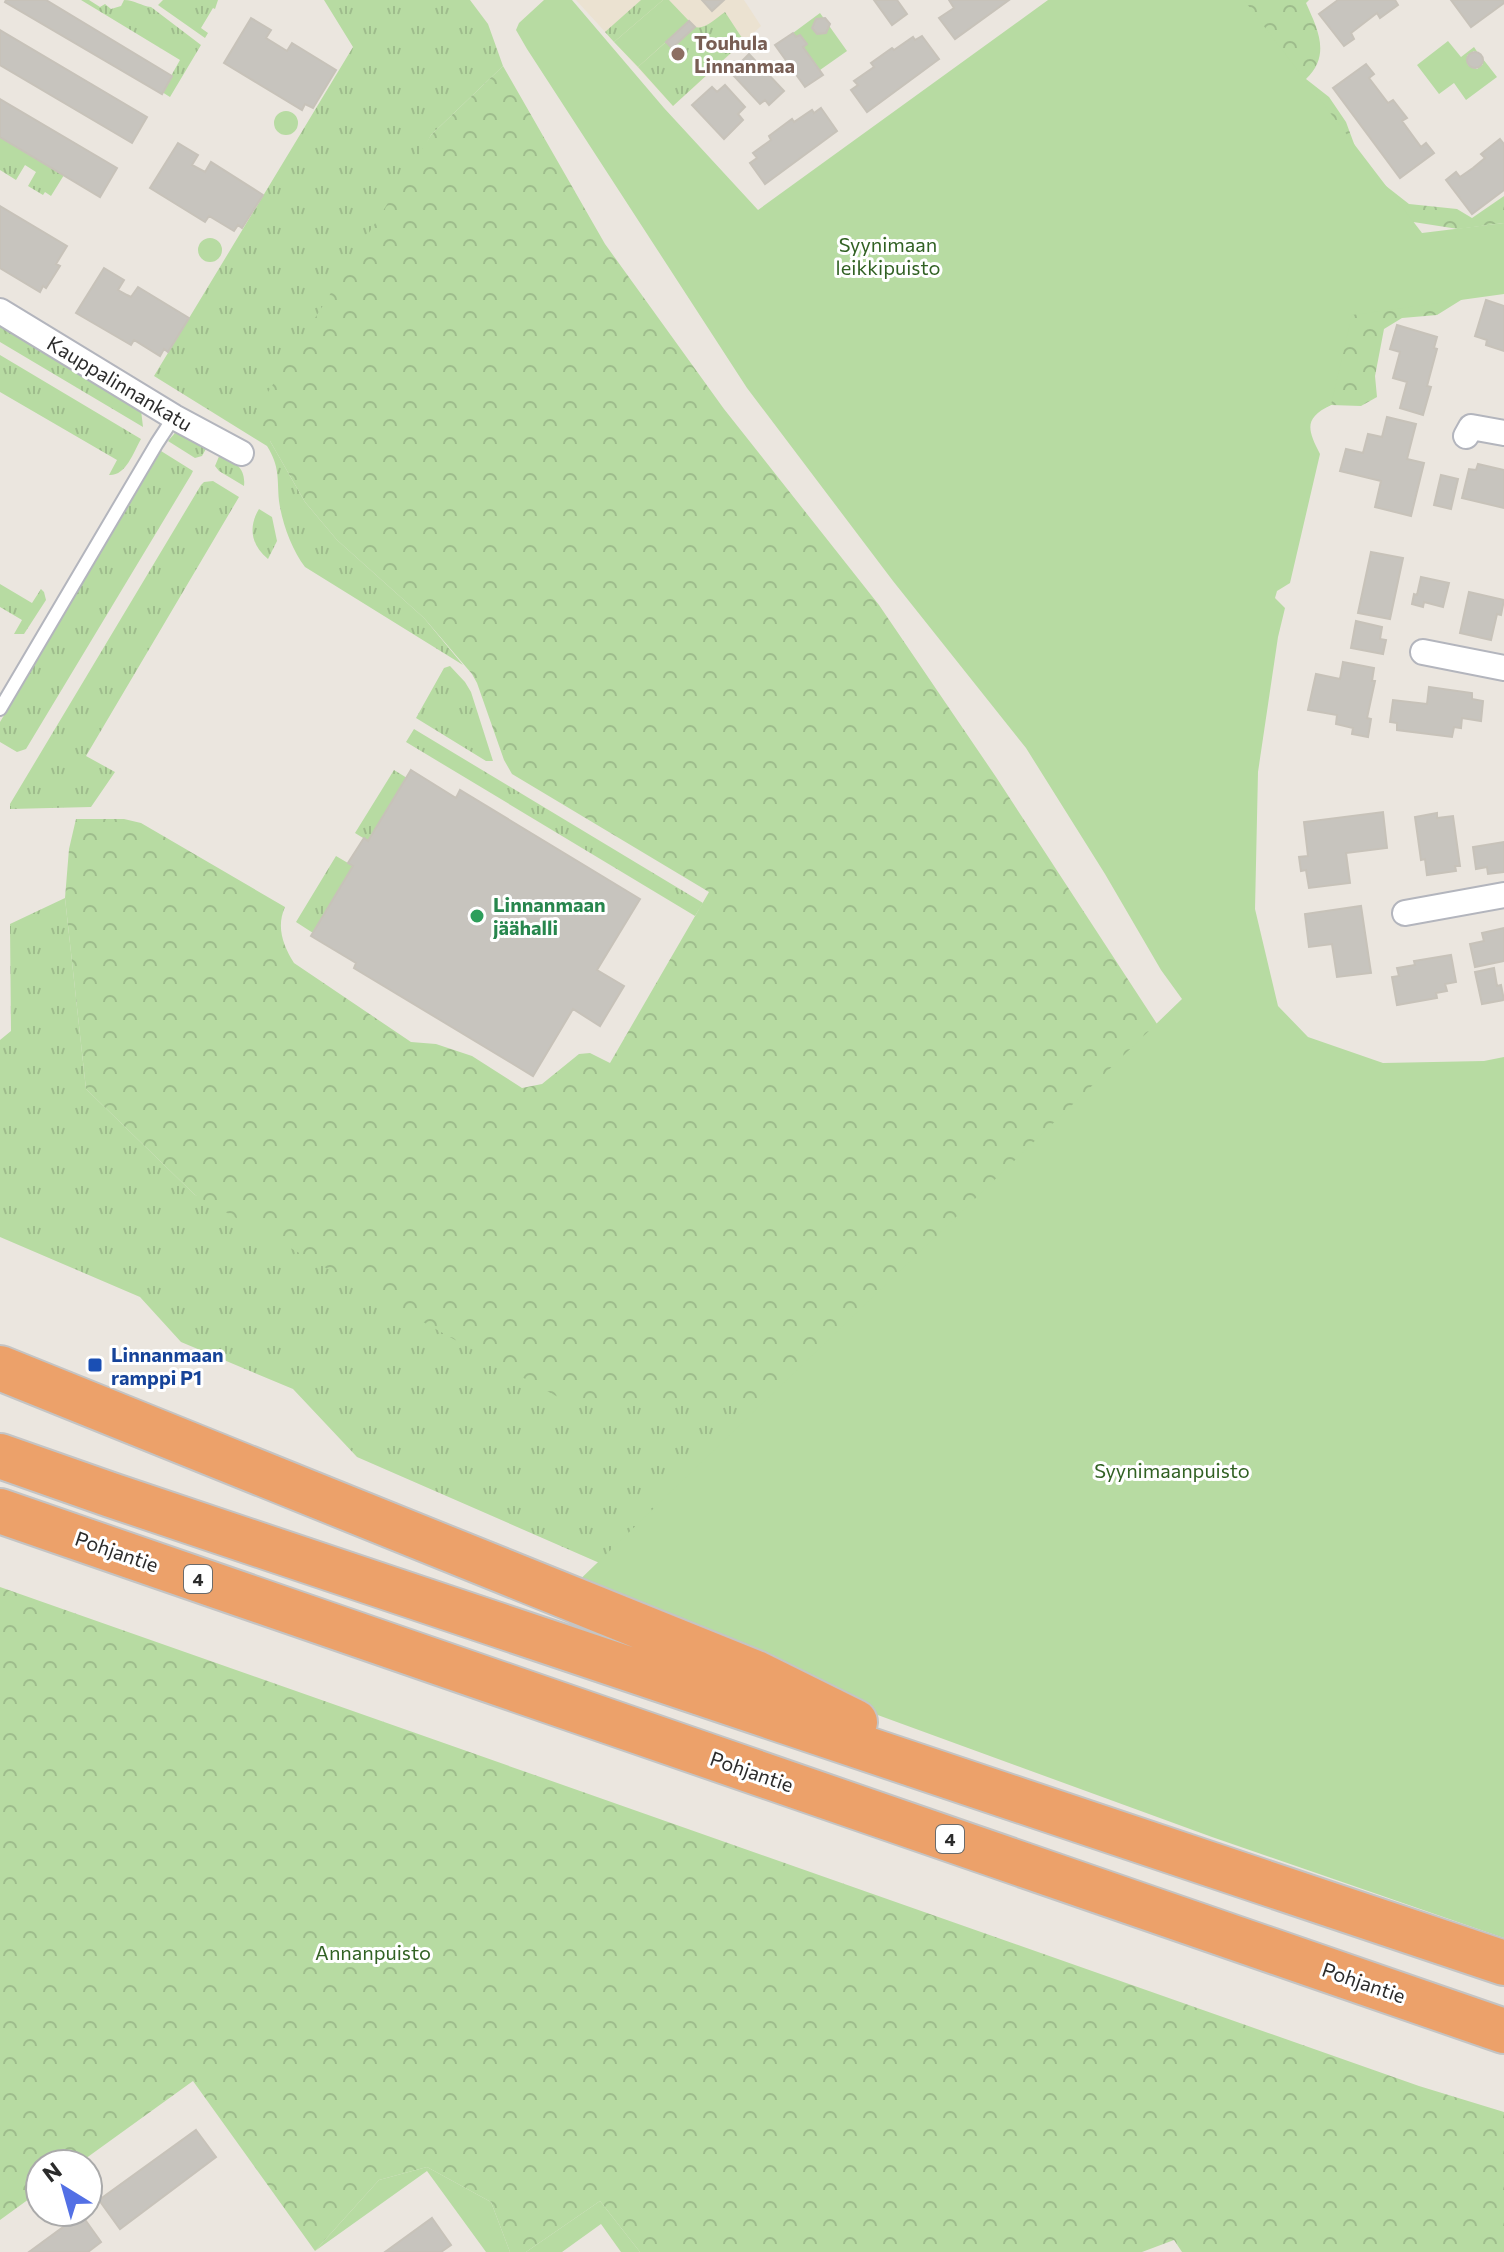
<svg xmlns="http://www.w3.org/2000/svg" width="1504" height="2252" viewBox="0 0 1504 2252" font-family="Commissioner,sans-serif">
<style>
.education{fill:#ebe2d1}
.grass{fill:url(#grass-tufts)}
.forest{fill:url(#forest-crowns)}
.park{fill:#b7dba2}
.building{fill:#c7c4be;stroke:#c7c2b9;stroke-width:2}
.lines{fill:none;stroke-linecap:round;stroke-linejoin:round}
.service-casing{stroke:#b3b5bd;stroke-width:16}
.minor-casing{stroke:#b3b5bd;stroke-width:28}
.motorway-casing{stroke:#c4c4c4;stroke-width:48}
.service{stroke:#fff;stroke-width:12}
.minor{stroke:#fff;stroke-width:24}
.motorway{stroke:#eca16a;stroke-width:44}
.education-dot{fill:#8d6e63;stroke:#fff;stroke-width:3}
.leisure-dot{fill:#2e9e5b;stroke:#fff;stroke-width:3}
.transit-dot{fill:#1a4fb4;stroke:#fff;stroke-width:3}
.labels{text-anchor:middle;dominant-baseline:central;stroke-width:6;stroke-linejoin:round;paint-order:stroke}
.shield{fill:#fff;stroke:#6b6b6b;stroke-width:2}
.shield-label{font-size:18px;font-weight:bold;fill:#2b2b2b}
.education-label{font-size:20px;font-weight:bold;fill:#785e54;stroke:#fff;text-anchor:start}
.park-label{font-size:20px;fill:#316123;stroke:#fff}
.street-label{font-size:20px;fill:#2b2b2b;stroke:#fff}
.leisure-label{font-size:20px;font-weight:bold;fill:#27864d;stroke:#fff;text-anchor:start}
.transit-label{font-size:20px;font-weight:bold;fill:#164399;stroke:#fff;text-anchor:start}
</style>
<defs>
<pattern id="grass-tufts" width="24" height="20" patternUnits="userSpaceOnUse" patternTransform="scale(2)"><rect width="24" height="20" fill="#b7dba2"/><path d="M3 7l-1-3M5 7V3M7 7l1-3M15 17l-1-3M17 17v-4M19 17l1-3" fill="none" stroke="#9ebc8c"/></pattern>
<pattern id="forest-crowns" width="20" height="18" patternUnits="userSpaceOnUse" patternTransform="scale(2)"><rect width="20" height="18" fill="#b7dba2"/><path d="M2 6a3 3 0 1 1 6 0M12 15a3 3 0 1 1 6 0" fill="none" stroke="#9ebc8c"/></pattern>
</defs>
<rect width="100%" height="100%" fill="#ebe6df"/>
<path class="education" d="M576,0H744L761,26L673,106Z"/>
<path class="grass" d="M81,0H89L100,7L105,4L111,9L121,6L124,0C135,0 141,6 151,7L201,45L170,97L162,92L180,60Z
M163,0H218L215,9L213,8L201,28L208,33L205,38L158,5Z
M324,0H470L488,24L503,66L431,135L270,441L305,502L337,540L424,618L463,665L305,567C292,550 282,523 279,501C277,478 280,467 267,446L154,376L353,47Z
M641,0H663L614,42L605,32Z
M725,12L744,41L673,106L638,67L666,42L672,47L695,27C705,30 716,18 725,12Z
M0,137L64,175L51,196L45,192L43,195L28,186L36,172L25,165L16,180L0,170Z
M0,324L141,410L143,427L0,342Z
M0,355L141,439C133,453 126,476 109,475L117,460L0,392Z
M175,433H182L207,447L202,456L195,458L168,441Z
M161,451L193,471L191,475L26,749L17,752L0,742V722Z
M220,454C235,462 246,468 244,486L219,471L215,466Z
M213,481L239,497L86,756L115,772L91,807L10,809V804L201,485L204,482Z
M259,509L272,517L277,541L268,559C251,545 248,527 259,509Z
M0,584L32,603L41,589L44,592L46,600L24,634H14L22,620L0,607Z
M450,666L465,682L471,692L493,761H486L416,718L444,668Z
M414,729L703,903L695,916L406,742Z
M394,770L407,778L368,841L355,833Z
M336,856L353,866L313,933L296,922Z
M65,898L86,1089L195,1195L1003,1407L627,1575L357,1457L293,1389L181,1342L140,1297L0,1237V1040L11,1031L10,924Z"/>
<path class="forest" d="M1203,0H1309L1306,3C1318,30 1331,55 1306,79L1329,97L1346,122L1363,168L1409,204L1457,209L1472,218L1504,196V223L1458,229L1375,216Z
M503,66L605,244L724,409L879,605L996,777L1189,1073L1003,1407L565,1401L195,1195L86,1089L65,898L69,849L76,819H124L141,823L285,907C276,927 283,945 294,963L411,1042L436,1044L472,1056L522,1088L542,1084L579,1054L590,1053L610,1063L709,892L512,774L504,760L477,683L472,674L424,618L337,540L305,502L270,441L256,411L431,135Z
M1490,282L1437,315L1402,318L1384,329L1375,376L1377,397L1361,406L1331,405L1315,412L1331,302Z
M0,1587L1419,2086L1504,2112V2252H1182L1174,2240L1142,2252H640L600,2201L526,2252H510L491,2202L427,2167L379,2180L315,2251L193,2081L78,2164H40V2191L0,2220Z"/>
<path class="park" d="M544,0H572L664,108L758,210L1048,0H1244L1422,233L1504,223V294L1352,315L1331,405C1304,418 1307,429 1320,454L1290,583L1277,591L1275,598L1285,608L1278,637L1258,772L1255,909L1278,1006L1308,1037L1383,1063L1484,1061L1504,1057V1938L1212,1837L757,1671L567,1592L1182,999L1161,970L1105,874L1026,748L893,581L747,388L527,49L516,30L519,23Z
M663,0H669L689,21L638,67L614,42Z
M820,13L847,51L820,70L803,47L807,44L800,35L796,37L793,33Z
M1448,41L1461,57L1474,47L1478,53L1474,51L1467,56L1468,65L1477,69L1483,64V59L1497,77L1466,100L1454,83L1439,94L1417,65Z
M274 123a12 12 0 1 1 24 0a12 12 0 1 1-24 0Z
M198 250a12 12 0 1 1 24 0a12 12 0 1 1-24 0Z
M427,2167L491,2202L510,2252H486L427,2171L315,2251L379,2180Z
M600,2201L640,2252H621L601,2224L562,2252H526Z"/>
<path class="building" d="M6,0H46L172,76L162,94L5,2Z
M702,0H724L712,11Z
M874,0H897L907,14L892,25Z
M949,0H1009L955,39L939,18L954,8Z
M1338,0H1395L1398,5L1380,18L1377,13L1351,33L1354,39L1344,46L1319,14Z
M1451,0H1504V3L1471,27Z
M251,18L271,30L266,38L287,51L292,43L336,70L313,108L305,104L302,110L224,63Z
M825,18L830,24L826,33L817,34L812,28L816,19Z
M689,21L695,27L672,48L666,42Z
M0,30L147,117L132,143L0,65Z
M793,33L796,37L800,35L807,44L803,47L823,75L805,87L775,45Z
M922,36L939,59L867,112L851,90L858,85L854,81L874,67L871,63L892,48L894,50L913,37L915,40Z
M1467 60a8 8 0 1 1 16 0a8 8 0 1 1-16 0Z
M749,54L784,91L769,105L765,100L760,104L734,76L738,72L735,68Z
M1366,64L1374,74L1369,78L1388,103L1393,100L1407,118L1402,121L1421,147L1426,143L1434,153L1400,178L1333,88Z
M725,85L745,107L738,114L743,120L724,139L692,105L712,87L717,92Z
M0,99L117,168L100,197L0,137Z
M821,108L837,131L765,184L750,163L757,158L753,153L771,140L769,136L792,119L794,122L812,110L814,113Z
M1500,139L1504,144V190L1472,214L1446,180L1456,172L1460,177L1473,168L1485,158L1481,154Z
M178,143L198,155L192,165L205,172L211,162L263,195L242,228L238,225L234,231L209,216L205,222L150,188Z
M0,206L67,246L56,264L60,266L46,288L43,286L40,292L0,268Z
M104,268L124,280L118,290L127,295L131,297L138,287L189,318L168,352L164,349L160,356L134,340L131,345L76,313Z
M1486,300L1504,306V351L1486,345L1487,340L1475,336Z
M1397,325L1437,337L1434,348L1437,349L1427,386L1431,387L1423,415L1400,408L1407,382L1393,378L1400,352L1390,349Z
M1387,417L1416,424L1407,459L1424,463L1411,516L1375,507L1381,481L1340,471L1346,449L1363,453L1368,434L1382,437Z
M1478,464L1504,470V508L1462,498L1469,469L1476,470Z
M1441,475L1458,479L1451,509L1434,505Z
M1371,552L1403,558L1390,619L1358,613Z
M1421,577L1449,583L1443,607L1424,602L1423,607L1412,604L1414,594L1417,595Z
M1469,592L1504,600L1501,615L1497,614L1491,640L1460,633Z
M1356,621L1382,627L1380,639L1386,640L1383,654L1351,648Z
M1343,662L1374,668L1372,681H1375L1367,718L1371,719L1368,737L1352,734L1353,728L1336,724L1337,715L1308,710L1316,674L1340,679Z
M1429,687L1472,693V699L1483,701L1481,721L1462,718L1461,728L1454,727L1452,737L1397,730V723L1390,722L1393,700L1427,704Z
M411,770L456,798L460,790L640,899L597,970L624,986L600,1026L573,1009L533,1076L354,968L356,963L311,936L353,866L348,863L364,838L368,841Z
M1383,812L1387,848L1346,853L1350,883L1309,888L1306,870L1301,871L1299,857L1308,856L1304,822Z
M1437,813V818L1453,816L1460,866H1455L1456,871L1427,875L1425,859L1421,860L1415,817Z
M1504,842V872L1488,874L1487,867L1476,869L1473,847Z
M1361,906L1371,973L1337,977L1332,944L1309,947L1305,914Z
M1504,928V961L1475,967L1470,944L1484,941L1482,933Z
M1451,955L1456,982L1445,984L1447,991L1436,993L1437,998L1397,1005L1392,977L1399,976L1397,968L1415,965L1414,961Z
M1494,968L1497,986L1501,985L1504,1000L1482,1004L1475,972Z
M196,2130L216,2157L120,2229L99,2200Z
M81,2214L101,2242L88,2252H29Z
M432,2218L451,2245L441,2252H385Z"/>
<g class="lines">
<g class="service-casing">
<path id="service" d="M0,709L157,443L174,417"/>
</g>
<g class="minor-casing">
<path id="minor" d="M0,311L174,417L241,453
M1466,436L1471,427L1504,433
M1423,652L1504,668
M1405,913L1504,895"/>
</g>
<g class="motorway-casing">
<path id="motorway" d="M0,1368L756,1673L855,1722
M0,1456L111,1495L1504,1963
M0,1511L1504,2031"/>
</g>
<use href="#service" class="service"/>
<use href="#minor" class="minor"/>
<use href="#motorway" class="motorway"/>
</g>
<circle class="education-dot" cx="678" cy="54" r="8"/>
<circle class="leisure-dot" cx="477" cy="916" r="8"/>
<rect class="transit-dot" x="87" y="1357" width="16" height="16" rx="4"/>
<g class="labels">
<g class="shield">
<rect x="184" y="1565" width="28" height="28" rx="6"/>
<rect x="936" y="1825" width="28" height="28" rx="6"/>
</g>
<g class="shield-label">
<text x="198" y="1579">4</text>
<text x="950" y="1839">4</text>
</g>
<g class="education-label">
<text x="694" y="42">Touhula<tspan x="694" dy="23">Linnanmaa</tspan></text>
</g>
<g class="park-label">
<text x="888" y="244">Syynimaan<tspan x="888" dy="23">leikkipuisto</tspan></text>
<text x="1172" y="1470">Syynimaanpuisto</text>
<text x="373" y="1952">Annanpuisto</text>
</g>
<g class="street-label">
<text transform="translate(120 383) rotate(31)">Kauppalinnankatu</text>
<text transform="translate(117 1551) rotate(19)">Pohjantie</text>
<text transform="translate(752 1771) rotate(19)">Pohjantie</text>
<text transform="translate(1364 1982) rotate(19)">Pohjantie</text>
</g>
<g class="leisure-label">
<text x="493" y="904">Linnanmaan<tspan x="493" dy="23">jäähalli</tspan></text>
</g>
<g class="transit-label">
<text x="111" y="1354">Linnanmaan<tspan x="111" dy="23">ramppi P1</tspan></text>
</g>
</g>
<g transform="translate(64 2188) rotate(323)"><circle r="38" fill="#ffffff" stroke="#aaaaaa" stroke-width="2"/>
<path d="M0-6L14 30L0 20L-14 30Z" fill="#5370e5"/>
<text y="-12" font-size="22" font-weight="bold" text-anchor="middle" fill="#2b2b2b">N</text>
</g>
</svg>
